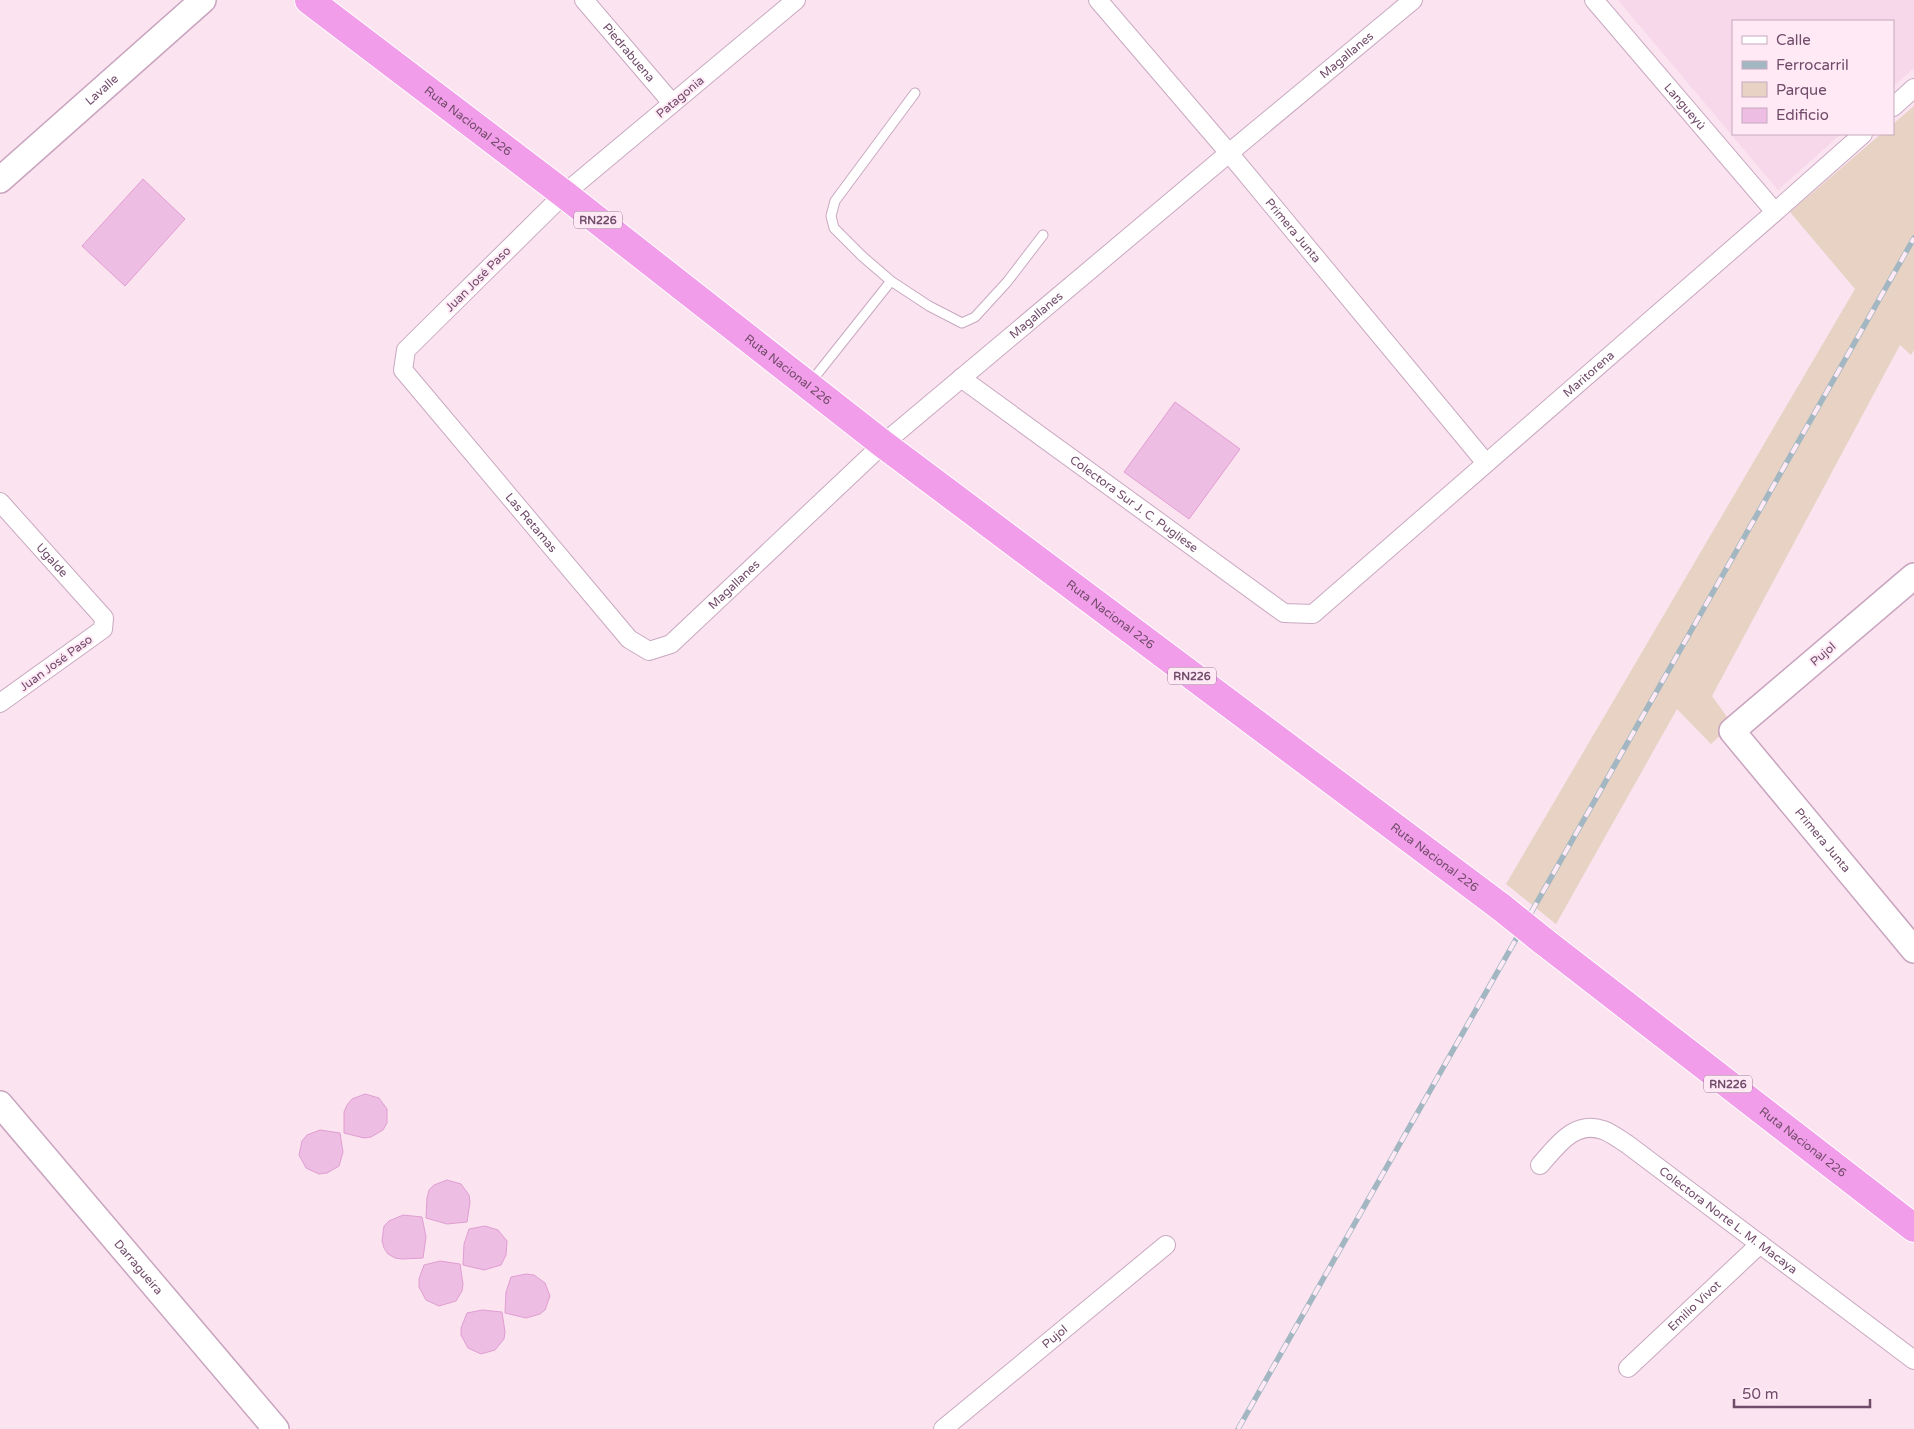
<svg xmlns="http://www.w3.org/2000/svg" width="1914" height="1429" viewBox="0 0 1914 1429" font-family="'Varela Round',sans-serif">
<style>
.residential{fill:#f7d8eb}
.green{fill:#e7d2c3}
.building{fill:#eebde3;stroke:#e09ed2}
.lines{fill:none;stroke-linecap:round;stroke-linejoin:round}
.lane-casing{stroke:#c8a9c0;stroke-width:11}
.street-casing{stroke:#c8a9c0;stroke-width:20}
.secondary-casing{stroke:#c9a4bf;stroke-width:28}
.highway-casing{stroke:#fff;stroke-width:30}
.lane{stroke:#fff;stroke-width:9}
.street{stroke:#fff;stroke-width:18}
.secondary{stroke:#fff;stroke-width:25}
.highway{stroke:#f29de9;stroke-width:28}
.rail-casing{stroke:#a3b7c3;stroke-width:5.5}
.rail{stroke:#fee9f5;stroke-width:4;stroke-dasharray:11;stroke-linecap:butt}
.highway-bridge-casing{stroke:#fff;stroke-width:30;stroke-linecap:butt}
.highway-bridge{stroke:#f29de9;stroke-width:28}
.labels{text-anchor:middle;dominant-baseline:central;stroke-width:4;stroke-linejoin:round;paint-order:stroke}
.shield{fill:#fee9f5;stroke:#9b7a94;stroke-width:1}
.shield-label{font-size:11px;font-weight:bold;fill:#714b6a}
.street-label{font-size:12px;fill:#714b6a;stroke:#fee9f5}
</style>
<rect width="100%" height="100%" fill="#fbe3f0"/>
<path class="residential" d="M1618,0H1914V68L1893,87V21H1733V134H1841L1778,190Z"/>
<path class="green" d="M1914,106V350L1911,355L1900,345L1712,696L1732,724L1711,744L1677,709L1556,924L1506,884L1855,289L1790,212L1881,134H1893V124Z"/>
<path class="building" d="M143,179L185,219L125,286L82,246Z
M1175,402L1240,449L1189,519L1124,472Z
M365,1094L379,1098L387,1109V1123L383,1130L371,1137L364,1138L344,1133V1112L347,1105L352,1099Z
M320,1130L340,1133L343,1152L339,1166L327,1173L319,1174L306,1168L299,1155L302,1141L307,1135Z
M447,1180L461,1184L469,1195L470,1202L467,1222L447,1224L426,1218L427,1198L429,1190L434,1185Z
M403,1215L422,1217L426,1237L423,1258L402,1259L395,1258L388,1254L384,1248L382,1241L384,1226L389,1221Z
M485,1226L498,1230L507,1241L506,1255L501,1265L484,1270L463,1265L464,1244L469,1229Z
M440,1261L460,1264L463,1284L462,1291L456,1301L439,1306L426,1300L419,1287V1279L424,1265Z
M526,1274L534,1275L545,1283L550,1296L545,1310L540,1314L526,1318L505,1313L506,1292L511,1277Z
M482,1310L502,1312L505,1332L504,1339L495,1350L481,1354L468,1348L461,1335V1328L467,1313Z"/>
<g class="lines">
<g class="lane-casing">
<path id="lane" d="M915,93L835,201L831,216L834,228L862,256L891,281L929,306L962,323L975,317L985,306L1007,282L1043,235
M810,383L891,281"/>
</g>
<g class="street-casing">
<g id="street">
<path id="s1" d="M584,0L672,103"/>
<path id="s2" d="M796,0L564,194L406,350L403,370L629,639L649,651L671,644L883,444L1229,153L1413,0"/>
<path id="s3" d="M1098,0L1229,153L1486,463"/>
<path id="s4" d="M1594,0L1775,212"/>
<path d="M1893,107L1914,88"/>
<path id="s5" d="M961,378L1284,613L1313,614L1775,212L1863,134"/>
<path id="s6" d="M0,502L104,618L103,629L0,703"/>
<path id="s7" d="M1540,1165C1557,1146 1574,1120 1603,1130C1612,1133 1620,1140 1627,1144L1914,1360"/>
<path id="s8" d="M1628,1368L1760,1244"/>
<path id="s9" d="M943,1429L1166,1245"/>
</g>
</g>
<g class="secondary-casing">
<g id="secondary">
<path id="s10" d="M0,180L203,0"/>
<path id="s11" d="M1914,576L1732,731L1914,950"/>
<path id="s12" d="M0,1104L276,1429"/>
</g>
</g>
<g class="highway-casing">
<g id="highway">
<path id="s13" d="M309,0L564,194L883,444L1501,907"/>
<path id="s14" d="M1542,940L1914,1228"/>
</g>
</g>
<use href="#lane" class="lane"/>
<use href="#street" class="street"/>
<use href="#secondary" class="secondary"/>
<use href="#highway" class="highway"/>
<g class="rail-casing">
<path id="rail" d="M1238,1429L1914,238"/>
</g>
<use href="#rail" class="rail"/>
<g class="highway-bridge-casing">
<path id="highway-bridge" d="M1501,907L1542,940"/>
</g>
<use href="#highway-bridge" class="highway-bridge"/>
</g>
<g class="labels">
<g class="shield">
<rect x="574" y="211.5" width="48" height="17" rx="4"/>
<rect x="1168" y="667.5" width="48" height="17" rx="4"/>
<rect x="1704" y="1075.5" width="48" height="17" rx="4"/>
</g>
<g class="shield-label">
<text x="598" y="220">RN226</text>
<text x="1192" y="676">RN226</text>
<text x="1728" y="1084">RN226</text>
</g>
<g class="street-label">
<text stroke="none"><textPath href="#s1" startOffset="69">Piedrabuena</textPath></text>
<text stroke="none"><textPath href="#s2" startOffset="1839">Magallanes</textPath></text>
<text stroke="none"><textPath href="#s10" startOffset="136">Lavalle</textPath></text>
<text transform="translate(680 97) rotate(-40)">Patagonia</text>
<text stroke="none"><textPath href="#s4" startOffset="140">Langueyú</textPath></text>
<text stroke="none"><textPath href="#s13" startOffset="200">Ruta Nacional 226</textPath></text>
<text stroke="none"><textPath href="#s3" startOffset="302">Primera Junta</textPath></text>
<text transform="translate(478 279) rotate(-45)">Juan José Paso</text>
<text stroke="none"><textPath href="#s2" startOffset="1434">Magallanes</textPath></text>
<text stroke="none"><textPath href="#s13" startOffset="605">Ruta Nacional 226</textPath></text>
<text stroke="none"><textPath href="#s5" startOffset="794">Maritorena</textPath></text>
<text stroke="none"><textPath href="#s5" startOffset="214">Colectora Sur J. C. Pugliese</textPath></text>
<text stroke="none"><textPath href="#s2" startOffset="744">Las Retamas</textPath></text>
<text stroke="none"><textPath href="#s6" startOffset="78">Ugalde</textPath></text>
<text stroke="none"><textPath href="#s2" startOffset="1029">Magallanes</textPath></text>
<text stroke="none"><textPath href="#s13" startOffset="1010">Ruta Nacional 226</textPath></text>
<text transform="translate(1823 654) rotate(-41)">Pujol</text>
<text transform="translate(56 663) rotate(-36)">Juan José Paso</text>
<text stroke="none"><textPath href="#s11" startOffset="381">Primera Junta</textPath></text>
<text stroke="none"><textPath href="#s13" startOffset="1415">Ruta Nacional 226</textPath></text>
<text stroke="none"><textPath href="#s14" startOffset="330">Ruta Nacional 226</textPath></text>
<text stroke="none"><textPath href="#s7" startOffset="232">Colectora Norte L. M. Macaya</textPath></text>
<text stroke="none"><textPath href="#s12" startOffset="214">Darragueira</textPath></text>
<text stroke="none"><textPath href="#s8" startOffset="91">Emilio Vivot</textPath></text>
<text stroke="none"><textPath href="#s9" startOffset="145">Pujol</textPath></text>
</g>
</g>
<rect x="1732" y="20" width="162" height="115" fill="#fee9f5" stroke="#c6aabd"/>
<rect x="1742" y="36" width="25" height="8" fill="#ffffff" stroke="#c6aabd"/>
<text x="1776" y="45" font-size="15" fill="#714b6a">Calle</text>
<rect x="1742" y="61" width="25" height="8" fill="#a3b7c3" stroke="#c6aabd"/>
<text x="1776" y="70" font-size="15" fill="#714b6a">Ferrocarril</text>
<rect x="1742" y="82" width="25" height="15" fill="#e7d2c3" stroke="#c6aabd"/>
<text x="1776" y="95" font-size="15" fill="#714b6a">Parque</text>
<rect x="1742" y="108" width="25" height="15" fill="#eebde3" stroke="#c6aabd"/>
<text x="1776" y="120" font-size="15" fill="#714b6a">Edificio</text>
<path d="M1734 1399v8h136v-8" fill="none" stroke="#714b6a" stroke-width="2.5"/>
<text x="1742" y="1399" font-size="15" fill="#714b6a" stroke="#fee9f5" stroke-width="4" paint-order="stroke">50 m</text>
</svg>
